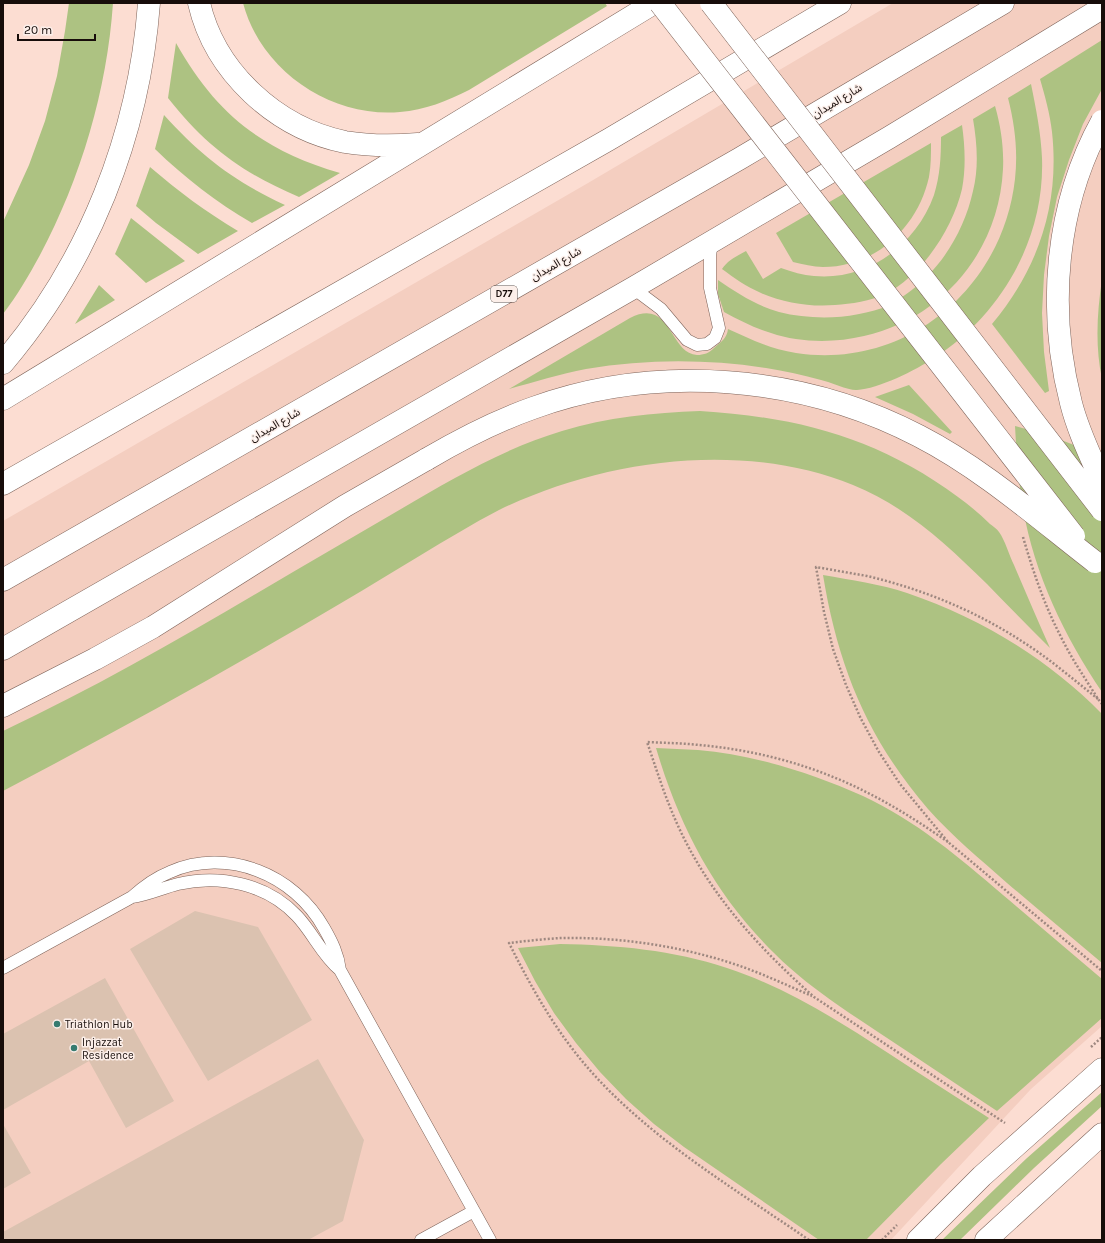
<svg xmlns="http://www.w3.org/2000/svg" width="1105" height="1243" viewBox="0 0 1105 1243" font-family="Karla,'Noto Sans Arabic',sans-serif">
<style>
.built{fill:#f4cec0}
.green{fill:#adc282}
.building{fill:#dbc2b0}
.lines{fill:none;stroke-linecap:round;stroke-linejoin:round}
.service-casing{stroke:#7e6359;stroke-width:13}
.tertiary-casing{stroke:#7e6359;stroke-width:23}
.primary-casing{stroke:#7e6359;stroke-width:23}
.path{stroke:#9e8880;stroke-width:2.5;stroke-dasharray:2 2;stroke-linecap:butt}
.service{stroke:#fff;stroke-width:12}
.tertiary{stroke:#fff;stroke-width:22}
.primary{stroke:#fff;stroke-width:22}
.primary-bridge-casing{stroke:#7e6359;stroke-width:23;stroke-linecap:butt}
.primary-bridge{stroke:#fff;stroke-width:22}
.poi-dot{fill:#367b70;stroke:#fcefea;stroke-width:1.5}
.labels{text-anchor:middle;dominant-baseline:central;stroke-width:3;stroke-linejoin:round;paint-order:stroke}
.shield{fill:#fcefea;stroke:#5c514d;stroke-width:1}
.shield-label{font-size:10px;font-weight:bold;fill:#170d0a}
.street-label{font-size:11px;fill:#170d0a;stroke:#fcefea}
.poi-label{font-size:11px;fill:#170d0a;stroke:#fcefea;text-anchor:start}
</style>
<rect width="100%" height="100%" fill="#fcddd2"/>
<path class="built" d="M893,3H1102V1026L1031,1089L891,1240H3V521L588,183Z"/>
<path class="green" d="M69,3H113C107,90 81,178 40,255C29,275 17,296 3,314V222L29,165L45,121L57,76L65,31Z
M243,3H605L607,6L469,90C447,101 425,110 400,112C331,118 261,71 243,3Z
M1102,40V89L1083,124L1069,160L1057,197L1049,236L1044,275L1042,313L1044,352L1049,391L1045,393L992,324C1038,269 1060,205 1052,132C1050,114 1045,96 1040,79Z
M176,43C216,114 262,150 340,173L299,197C241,172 207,147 168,98Z
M1031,84C1036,109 1041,133 1042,158C1045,239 1001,315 934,358C916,370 878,389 857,390C850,391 830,382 821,380C803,375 785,371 766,368C706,359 646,359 586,369C560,374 534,382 509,389L630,318C672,297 669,354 697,355C704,355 709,353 714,348C721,342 727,338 728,329C750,339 771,349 796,353C906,370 1003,288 1015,179C1018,152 1015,125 1008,98Z
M995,106C1001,127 1004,148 1003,169C999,251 943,318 864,336C835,343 800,343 771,333C754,328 739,320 724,312L718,294V280C737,293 757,306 779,312C815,321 856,319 890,305C895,302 900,298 905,295C940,271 964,232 973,191C979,167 977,143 973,119Z
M164,115C201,156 235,182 285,205L252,223C216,202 185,178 155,149Z
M962,125C965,146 966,168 962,189C953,228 922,276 885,294C871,301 851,304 835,305C810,307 784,303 761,293C747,287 734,278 722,269C728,260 737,256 746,251L763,279L781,268C792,272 803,275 814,276C868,281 916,245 934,195C940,176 941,157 941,137Z
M931,143C931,154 931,166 929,177C918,227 876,267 823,267C813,267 803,264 793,262L776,233Z
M150,167C178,191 206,212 238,231L198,254L156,223L136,206Z
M131,218L185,261L146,283L115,254Z
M1102,279V379C1095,346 1097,313 1102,279Z
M99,285L115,300L75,324Z
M909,385L952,432L950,434L913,414L875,397Z
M700,411C798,417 878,438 958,497C969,505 980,514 990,524C993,526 997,529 999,532C1005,540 1009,555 1014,565C1026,593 1038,621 1050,648C1029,627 1008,606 987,584C946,544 907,507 853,485C742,440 604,459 499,510C472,524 446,540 421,555C381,579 342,603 302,626C204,683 104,738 3,791V731C103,684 198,628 293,572C329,551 365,530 401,509C452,479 505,448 562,431C607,417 653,413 700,411Z
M1015,426L1051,436L1102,456V692C1062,633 1031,567 1021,496C1018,472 1016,449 1015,426Z
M823,575C851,580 880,584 907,593C980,618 1047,658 1102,714V963C1070,936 1039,910 1007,883C980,859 952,836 928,809C867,738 838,666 823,575Z
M656,748C670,749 684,749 698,750C755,755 811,773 863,796C915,820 960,858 1003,895C1036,923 1069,951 1102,979V1018L997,1111C957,1085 918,1058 878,1032C848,1012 817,992 790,968C721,906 682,835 656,748Z
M560,944C617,945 673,950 727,968C785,987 834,1018 885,1051C919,1073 954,1096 989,1118L941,1164L866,1240H819L684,1147L654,1124L626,1099L600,1072L576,1043L554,1013L535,981L518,948Z
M1102,1092V1106L1034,1168L960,1240H942L1027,1158Z"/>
<path class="building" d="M195,911L258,927L312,1020L208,1081L130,949Z
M105,978L174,1101L126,1128L89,1061L3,1110V1034Z
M318,1059L364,1140L343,1221L308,1240H3V1232Z
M3,1124L31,1173L3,1189Z"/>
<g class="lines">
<g class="service-casing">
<path id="service" d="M633,288L661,309L687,340L697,345L707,344L715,338L719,328L710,288V256L712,241
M132,897C148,895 162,888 178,884C220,874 267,884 297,916C313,933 322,955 340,970
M3,968L132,897C143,887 155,878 170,872C227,847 294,874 324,928C332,942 338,954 340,970L490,1240
M421,1240L474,1211"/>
</g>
<g class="tertiary-casing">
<path id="tertiary" d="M918,1240L982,1176L1102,1069
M986,1240L1102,1134"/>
</g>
<g class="primary-casing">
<path id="primary" d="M199,3C215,72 276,128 345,142C369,146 393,146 418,144
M3,363C89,262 139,135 149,3
M3,399L654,3
M3,484L608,140L840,3
M3,580L739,159L1003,3
M3,649L633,288L890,137L1102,8
M3,706L95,659L153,627L345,506L427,459"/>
</g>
<path class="path" d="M1023,537C1033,571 1044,604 1060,635C1071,658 1085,678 1098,699L1102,704
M1098,699C1074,680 1050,659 1023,642C976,611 922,589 867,576C850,573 833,570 816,567L824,612L833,649L846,685L861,719L879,752L900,784L948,842L1102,971
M948,842C922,824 896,807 868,793C816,766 757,750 699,745C682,743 665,743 647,742C656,768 664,794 675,819C706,891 757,946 814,997L1005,1123
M1091,1047L1102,1037
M809,1240C735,1189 657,1143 596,1077C559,1037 533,991 509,943C526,941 544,939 561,938C617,937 674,945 728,962C757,971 784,984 812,996
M882,1240L897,1225"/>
<use href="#service" class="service"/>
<use href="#tertiary" class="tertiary"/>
<use href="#primary" class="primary"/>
<g class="primary-bridge-casing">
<path id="primary-bridge" d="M660,3L1074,536
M711,3L1102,510
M1102,121C1055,206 1047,310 1071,403C1078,431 1091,457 1102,482
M427,459C461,439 496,421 533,408C657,363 802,375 919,436C983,469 1038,518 1095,562"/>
</g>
<use href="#primary-bridge" class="primary-bridge"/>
</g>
<g class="poi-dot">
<circle cx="57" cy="1024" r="4"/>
<circle cx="74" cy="1048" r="4"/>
</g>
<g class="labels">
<rect class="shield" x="491" y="286" width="26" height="16" rx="3"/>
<g class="shield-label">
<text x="504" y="294">D77</text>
</g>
<g class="street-label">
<text transform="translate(837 101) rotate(-31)">شارع الميدان</text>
<text transform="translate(556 264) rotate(-30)">شارع الميدان</text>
<text transform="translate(275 425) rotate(-30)">شارع الميدان</text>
</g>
<g class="poi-label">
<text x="65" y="1024">Triathlon Hub</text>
<text x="82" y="1042">Injazzat<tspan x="82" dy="13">Residence</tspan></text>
</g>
</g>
<rect width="1105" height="1243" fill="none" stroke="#170d0a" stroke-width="8"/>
<path d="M18 34v6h77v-6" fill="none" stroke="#170d0a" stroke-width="2"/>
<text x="24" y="34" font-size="12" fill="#170d0a" stroke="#fcefea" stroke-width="3" paint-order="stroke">20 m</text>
</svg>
